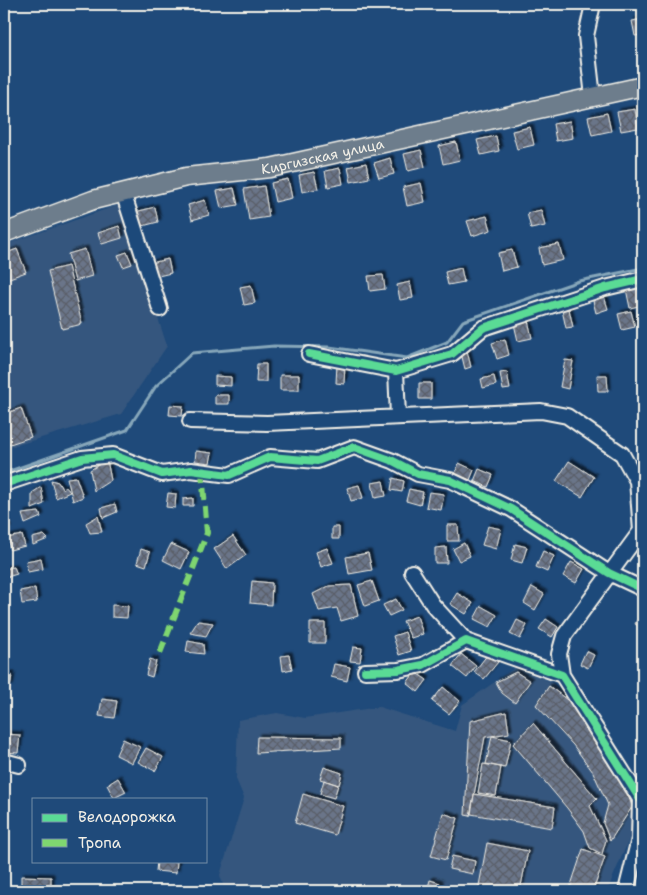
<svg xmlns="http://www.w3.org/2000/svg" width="647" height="895" viewBox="0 0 647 895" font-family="'Shantell Sans',sans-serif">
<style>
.built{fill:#36577e}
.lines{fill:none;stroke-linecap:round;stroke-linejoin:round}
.stream{stroke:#87a7ba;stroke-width:3}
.building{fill:url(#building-cross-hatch);stroke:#f4f1e8;filter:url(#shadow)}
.minor-casing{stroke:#f4f1e8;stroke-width:18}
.major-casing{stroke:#f4f1e8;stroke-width:21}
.minor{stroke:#1f4a7a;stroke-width:14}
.major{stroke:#6d7d8c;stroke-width:18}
.quiet{stroke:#7fd670;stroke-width:6;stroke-dasharray:12 6;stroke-linecap:butt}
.cycleway-casing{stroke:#1f4a7a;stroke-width:11}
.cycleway{stroke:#5adb95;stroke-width:8}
.labels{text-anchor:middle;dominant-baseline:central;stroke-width:4;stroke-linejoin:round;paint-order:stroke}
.street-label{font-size:14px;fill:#f4f1e8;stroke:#1f4a7a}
</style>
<defs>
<pattern id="building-cross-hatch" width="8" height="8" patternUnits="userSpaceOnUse" patternTransform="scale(1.25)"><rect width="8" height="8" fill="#6a7589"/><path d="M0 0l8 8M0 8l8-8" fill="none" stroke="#5a5e68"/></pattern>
<filter id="shadow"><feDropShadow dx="3" dy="-3" stdDeviation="1" flood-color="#0009"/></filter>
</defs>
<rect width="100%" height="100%" fill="#1f4a7a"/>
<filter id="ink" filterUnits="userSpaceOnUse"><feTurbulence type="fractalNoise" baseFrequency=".02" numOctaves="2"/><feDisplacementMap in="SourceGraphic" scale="10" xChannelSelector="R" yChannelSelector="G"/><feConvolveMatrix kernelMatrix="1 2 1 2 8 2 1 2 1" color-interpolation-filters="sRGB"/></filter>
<g filter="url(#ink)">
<path class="built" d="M121,204L167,346L121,414L4,449V245Z
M516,667L551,682L576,705L629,789L634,808L630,837L607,891H225L220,875L244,798L236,779L238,720L277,713L305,718L379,707L455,731L462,705Z"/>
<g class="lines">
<path class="stream" d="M4,473L127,430L156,386L192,353L274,346L329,347L407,358L447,342L463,321L579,281L643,268"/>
</g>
<path class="building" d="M643,19V35L635,36L632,21Z
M635,109L638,128L621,131L617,112Z
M607,113L611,131L592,135L588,117Z
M570,121L573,138L556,141L553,124Z
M530,127L534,145L517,149L512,131Z
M496,136L499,151L481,155L477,140Z
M456,142L460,160L443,164L439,146Z
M421,150L425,167L408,171L404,154Z
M390,158L394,174L379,178L374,163Z
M366,163L369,178L351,182L348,167Z
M340,168L343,184L328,187L325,171Z
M314,172L318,189L302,192L299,175Z
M288,179L292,198L275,202L271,183Z
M421,183L425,202L407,206L403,187Z
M264,186L269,217L249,220L244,189Z
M234,188L238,205L221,208L217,191Z
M205,200L209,215L192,220L188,205Z
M155,207L158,222L139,227L135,212Z
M541,210L545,226L531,229L527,213Z
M487,216L491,230L472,236L467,221Z
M119,226L122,238L102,244L98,233Z
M559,244L563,260L542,265L539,248Z
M17,249L26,272L4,280V254Z
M85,249L92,276L75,281L68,254Z
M512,250L517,267L502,271L498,253Z
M127,252L132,264L123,267L118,255Z
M168,259L171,273L154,277L151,263Z
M68,266L82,324L62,329L48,271Z
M461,268L464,282L448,285L445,272Z
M383,275L385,289L370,291L368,276Z
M410,282L413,298L400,300L397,285Z
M251,285L255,303L244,305L240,287Z
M639,286L643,305L630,308L626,289Z
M603,293L608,309L596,313L592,297Z
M569,309L573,327L566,328L562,310Z
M631,311L635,327L622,330L618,314Z
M528,320L532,338L518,341L514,324Z
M505,339L509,355L497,359L492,343Z
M467,351L471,367L465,369L461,353Z
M565,360L573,361L568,389L560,387Z
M257,364H266V382H256Z
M337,364L345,365L344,384L336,383Z
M507,372L510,389L503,390L500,373Z
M280,375H299V390H280Z
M597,375H607L608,391H598Z
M215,376L231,377V386L215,385Z
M494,376L496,385L483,388L481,379Z
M419,383H431V399H419Z
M215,395H229V404H215Z
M170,405L183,406L182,416L169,415Z
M21,408L31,437L4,446V414Z
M196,451L212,453L210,463L195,461Z
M107,460L111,480L94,491L90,470Z
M569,461L594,477L582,497L556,481Z
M459,463L474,470L470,480L455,474Z
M479,469L493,475L488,487L474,481Z
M76,477L83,497L73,501L67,478Z
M393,478L404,481L402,492L391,490Z
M51,480L58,482L62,489L66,487L70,492L56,498Z
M383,481L386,496L375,498L372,483Z
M359,485L363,498L351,501L347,488Z
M41,487L44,504L32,509V493Z
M409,489L423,492L420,505L406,501Z
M429,492L444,494L441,510L426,507Z
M168,493L176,494L175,508L166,507Z
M193,498V506H183V499Z
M115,504L117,512L103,518L101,508Z
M39,512L41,517L25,524L22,514Z
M5,515L8,530L4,531V516Z
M98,516L102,532L90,533L86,523Z
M447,525H458L459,541H447Z
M488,526L501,529L496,549L482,545Z
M332,527H339V539H332Z
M22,535L25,546L10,550L7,538Z
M44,535L48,539L33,545L32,538Z
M233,536L246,555L227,569L214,549Z
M464,543L470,556L459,561L453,549Z
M171,544L189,552L181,569L163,560Z
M515,544L527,547L522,563L511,560Z
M446,547L447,563H435V548Z
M327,548L333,563L321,567L316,552Z
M141,549L150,552L146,566L137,563Z
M543,551L554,556L547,572L536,567Z
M368,553L372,570L349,574L346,557Z
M41,558L43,569L28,572L26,561Z
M571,562L584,569L576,583L563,576Z
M14,567L17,574L4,578V569Z
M252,581L272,583L271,605L250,603Z
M372,581L379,601L365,606L358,585Z
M351,585L358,616L341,621L337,608L319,611L313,594L329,586Z
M532,587L544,594L535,610L524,603Z
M35,588L37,602L22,604L20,591Z
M457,593L473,603L466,614L450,604Z
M396,599L402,610L389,616L383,605Z
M112,605L128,606L127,618L112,617Z
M481,606L497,615L490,627L474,619Z
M643,609V628L635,624Z
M417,616L423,634L411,638L403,621Z
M546,619L558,627L552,637L539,629Z
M517,620L527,625L520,639L510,634Z
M198,621L213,623L206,636L190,633Z
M310,623H325V643H310Z
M405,632L411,651L399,655L393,636Z
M188,641L203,644L204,654L186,652Z
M353,647L362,648L360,662L350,661Z
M586,651L594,655L588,668L580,664Z
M461,654L476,666L467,678L452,666Z
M488,654L498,662L484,679L474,672Z
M289,655L292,669L283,671L281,656Z
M150,659L156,661L152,677L146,675Z
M334,664L350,667L347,681L331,677Z
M415,672L427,680L418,692L407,683Z
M516,672L530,681L515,703L502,693L496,682Z
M4,674L12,675L10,688L4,687Z
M549,686L571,703L590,729L621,779L631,803L632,807L610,841L603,823L608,805L593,772L573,745L536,705Z
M443,687L460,701L449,714L432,701Z
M102,699L117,701L114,718L99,716Z
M506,712L509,733L485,737L470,816L465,815L470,721Z
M533,723L597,799L590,806L606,840L602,854L590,848L584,831L567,808L513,744Z
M4,734L20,735L18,753L4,752Z
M492,736L511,740L505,768L486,764Z
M257,737L341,738V748L256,753Z
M123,739L140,747L132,763L116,755Z
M146,748L163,757L155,771L138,762Z
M483,764L501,767L496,796L478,793Z
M324,767L342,773L339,785L320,779Z
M118,778L126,792L114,798L107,785Z
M324,780L338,785L334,798L320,794Z
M303,794L343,806L335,835L295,823Z
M474,794L555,807L552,828L471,814Z
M443,813L458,818L446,860L431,856Z
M487,843L528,851L520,891H478Z
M583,849L605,857L593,891H569Z
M452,856L475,861L473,874L449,869Z
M157,861H177L176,873L156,871Z
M21,876L51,877V891L21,890Z
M430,880L440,883V891H427Z"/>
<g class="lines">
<g class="minor-casing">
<path id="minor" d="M593,4L586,36L593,97
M123,192L160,309
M309,354L396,371L452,354L483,328L605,288L643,279
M396,371L398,416
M190,421L267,423L541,411L567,416L622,454L637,481L641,531
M4,484L82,458L113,455L162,474L191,470L229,475L270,457L317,461L354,447L393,461L418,474L450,480L511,509L609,573L643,589
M412,572L433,605L466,641
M365,671L398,670L423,665L466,641L562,675L640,799L643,800
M562,675L559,654L564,636L643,528
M4,761L19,765
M626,891L639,839L640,799"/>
</g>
<g class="major-casing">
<g id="major">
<path id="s1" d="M4,233L93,200L186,177L270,168L643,86"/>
</g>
</g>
<use href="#minor" class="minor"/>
<use href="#major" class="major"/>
<path class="quiet" d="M160,653L207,533L202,471"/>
<g class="cycleway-casing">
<path id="cycleway" d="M309,354L396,371L452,354L483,328L605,288L643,279
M4,484L82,458L113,455L162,474L191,470L229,475L270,457L317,461L354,447L393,461L418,474L450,480L511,509L609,573L643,589
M365,671L398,670L423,665L466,641L562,675L640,799L643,800"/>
</g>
<use href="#cycleway" class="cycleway"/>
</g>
</g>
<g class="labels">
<g class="street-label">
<text stroke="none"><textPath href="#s1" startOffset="329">Киргизская улица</textPath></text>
</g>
</g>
<rect width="647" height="895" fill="none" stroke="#1f4a7a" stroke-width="20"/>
<rect x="10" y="10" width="627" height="875" fill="none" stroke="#f4f1e8" stroke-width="2" filter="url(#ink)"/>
<rect x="32" y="798" width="175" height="65" fill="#1f4a7a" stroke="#748da6"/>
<rect x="42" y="814" width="25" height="8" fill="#5adb95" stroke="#748da6"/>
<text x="78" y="822" font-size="15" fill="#f4f1e8">Велодорожка</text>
<rect x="42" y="839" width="25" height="8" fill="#7fd670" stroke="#748da6"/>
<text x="78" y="848" font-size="15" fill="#f4f1e8">Тропа</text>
</svg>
